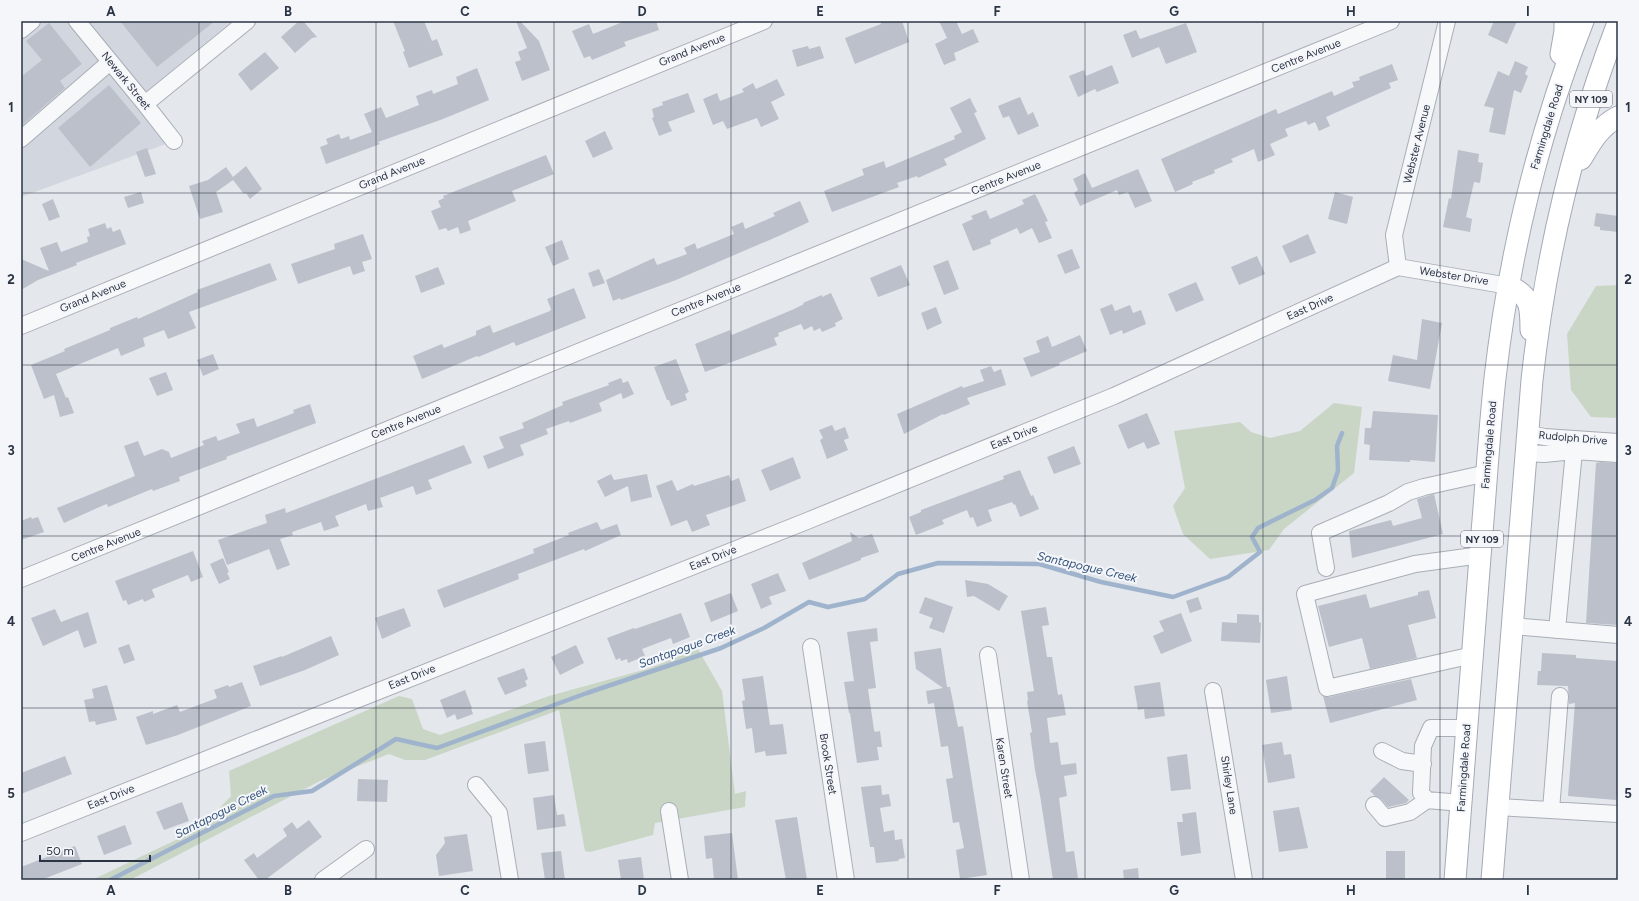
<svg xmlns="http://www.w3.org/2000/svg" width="1639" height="901" viewBox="0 0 1639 901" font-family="Figtree,sans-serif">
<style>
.built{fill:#d2d6de}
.green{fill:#c9d6c5}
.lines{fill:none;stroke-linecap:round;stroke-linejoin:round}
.stream{stroke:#9fb4cc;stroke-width:4.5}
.building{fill:#bbc0ca}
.minor-casing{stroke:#a9aeb7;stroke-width:18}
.major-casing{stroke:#a3abb8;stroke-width:23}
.minor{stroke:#f7f8fa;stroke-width:16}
.major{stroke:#fff;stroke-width:21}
.grid{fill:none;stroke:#2b3445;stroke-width:1;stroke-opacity:0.55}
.labels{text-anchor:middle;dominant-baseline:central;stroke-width:4;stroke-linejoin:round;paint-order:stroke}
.shield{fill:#f4f6f9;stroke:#676e7b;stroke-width:1}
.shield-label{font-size:10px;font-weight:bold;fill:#2b3445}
.street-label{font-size:11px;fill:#2b3445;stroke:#f4f6f9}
.water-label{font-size:12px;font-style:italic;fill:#34527a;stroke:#f4f6f9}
.neatline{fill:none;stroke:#2b3445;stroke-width:1.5}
.grid-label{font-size:13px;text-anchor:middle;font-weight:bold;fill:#2b3445}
</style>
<rect width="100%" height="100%" fill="#e4e7ec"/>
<path class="built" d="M21,21H232L132,103L174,141L21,197Z"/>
<path class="green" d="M1618,285V418L1591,417L1571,390L1567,334L1596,286Z
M1334,403L1362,407L1354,473L1284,529L1269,550L1210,559L1183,534L1173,506L1185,488L1174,431L1240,422L1251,432L1270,438L1300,431Z
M698,649L722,691L735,794L746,791L745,807L655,823L653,835L590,852L585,851L559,710L425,760H405L389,754L320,781L130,880H92L180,838L214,814L231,796L229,771L399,696L412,699L423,729L440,735L549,696L647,669Z"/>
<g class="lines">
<path class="stream" d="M110,880L274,796L312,791L396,739L437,748L587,693L721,648L764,628L809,602L828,607L865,599L898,574L938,563L1039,564L1101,582L1173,597L1228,577L1260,552L1252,537L1258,528L1315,500L1332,488L1338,471L1337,446L1342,433"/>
</g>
<path class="building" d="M120,21H215L157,67Z
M299,21H303L317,37L312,38L295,53L281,37Z
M393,21H424L432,41L437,39L443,55L409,68L403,52L405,51Z
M516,21H520L539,41L550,70L522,81L515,62L521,60L518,52L527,48Z
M625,21H656L659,30L624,42L626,46L592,60L590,56L584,58L572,31L589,24L593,34Z
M880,21H902L909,42L855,64L845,38L881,24Z
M939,21H956L962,34L973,29L979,42L954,53L956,60L944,65L935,44L947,38Z
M1494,21H1517L1507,44L1488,35Z
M49,23L82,64L60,81L65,88L21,126V77L42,60L26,41Z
M1186,23L1197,52L1166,64L1159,47L1132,58L1123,35L1136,30L1140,39Z
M808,46L809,49L820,46L824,58L797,67L792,50Z
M265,52L279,68L251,91L238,74Z
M1515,61L1528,67L1525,74L1528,76L1521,93L1514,90L1505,135L1489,132L1494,108L1484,106L1498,71L1509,76Z
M1392,64L1398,80L1389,83L1391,88L1326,117L1330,126L1319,131L1315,122L1308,125L1306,121L1285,129L1288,136L1270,144L1275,155L1258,162L1254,149L1231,159L1233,162L1214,170L1215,173L1192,182L1193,184L1175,192L1161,159L1276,109L1278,114L1332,91L1334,96L1354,87L1352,82L1360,80L1359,77Z
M1112,65L1119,83L1097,92L1095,89L1078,97L1069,76L1084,70L1086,76Z
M477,68L489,100L443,119L378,142L380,144L326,164L320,147L328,144L326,139L339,134L341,139L349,136L350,140L372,132L364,114L381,107L386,118L419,105L416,96L432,90L433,94L458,84L456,77Z
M777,79L785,95L771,102L779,119L761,127L757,118L727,129L723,121L713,125L703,99L717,93L720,101L744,92L742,89L753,83L756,89Z
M109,85L141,123L90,167L58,128Z
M688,93L695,112L668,122L672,131L659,136L652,118L654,117L652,109L663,105L662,102Z
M1020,97L1028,115L1033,112L1039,126L1018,135L1009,116L1003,118L998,106Z
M970,98L977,112L974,113L986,139L944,159L947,165L918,178L917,176L897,183L899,187L832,212L824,191L864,175L862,169L884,161L886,168L955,139L954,136L962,132L950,108Z
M605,131L613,149L593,158L585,141Z
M147,148L156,174L145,177L136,152Z
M1458,150L1479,154L1478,162L1483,163L1480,183L1474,182L1466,217L1472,219L1470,232L1443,227L1449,198L1451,199Z
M546,155L554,174L512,191L516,201L468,221L471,230L460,234L458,227L448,231L446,228L439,230L431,211L441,207L438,201L444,198L443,196Z
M246,166L262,189L250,199L246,193L244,194L233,180L216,192L223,212L200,219L189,186L208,180L226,167L233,177Z
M1138,169L1152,201L1135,208L1128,192L1119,195L1117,190L1080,206L1074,193L1078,190L1073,179L1085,173L1092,188Z
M141,192L144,203L128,208L124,197Z
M1335,192L1353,197L1347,224L1328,219Z
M1035,194L1048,221L1045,222L1052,238L1039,243L1032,228L1020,234L1017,228L990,240L991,244L973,251L962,224L973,219L971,216L986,210L990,219L1024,204L1022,200Z
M53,199L60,217L49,221L42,204Z
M800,201L809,222L781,235L676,280L621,300L620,298L613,301L606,280L654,258L657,265L687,254L684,248L695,243L697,249L734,234L731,227L743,222L745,229L775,216L773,213Z
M1596,213L1618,216V232L1600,230V227L1594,226Z
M105,223L107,229L111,227L113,232L120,229L126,244L76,263L77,265L38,280L21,290V259L49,271L40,248L57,242L61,252L88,242L87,237L90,236L88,229Z
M363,234L372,259L362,262L365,271L353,275L350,266L298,284L291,264L335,249L334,244Z
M1308,234L1316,253L1290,263L1282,246Z
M562,240L569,259L553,266L545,247Z
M1072,249L1080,268L1065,274L1057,255Z
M1257,256L1265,274L1239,285L1231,267Z
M948,260L959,289L944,295L933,266Z
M270,263L277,280L189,312L196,328L168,339L164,330L143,338L145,346L121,356L118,348L56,374L66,398L68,397L74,413L60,417L54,395L44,399L31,365L65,351L64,349L110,330V328L137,317L138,319L198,292L197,290Z
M901,265L910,285L878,297L870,278Z
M438,267L445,284L421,293L415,276Z
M599,269L605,283L593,287L588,273Z
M1196,282L1204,300L1176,312L1168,294Z
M574,288L586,318L516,346L514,342L478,357L477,356L422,379L413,356L442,344L444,348L476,335V331L490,325L493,333L550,311L551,309L547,299Z
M831,293L843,319L835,323L836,326L822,332L820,328L814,331L812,326L804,330L801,324L778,333L779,336L774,338L777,345L705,372L695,344L730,330L732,335L794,309L804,304L803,303L822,295V297Z
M1112,304L1115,311L1130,305L1133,313L1141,310L1146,324L1123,334L1122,330L1110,335L1100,309Z
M936,307L942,323L927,330L921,313Z
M1422,319L1442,323L1430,389L1388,381L1393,355L1417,360Z
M1080,335L1087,351L1059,363L1060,365L1031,377L1023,358L1040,352L1036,341L1048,336L1052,347Z
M213,354L219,369L203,376L197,360Z
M676,359L689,392L685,394L687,400L671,406L669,400H667L654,367Z
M991,366L994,372L1001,369L1006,385L967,398L970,404L944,415L943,414L904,434L897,414L962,386L963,388L984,381L980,370Z
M166,372L173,390L157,396L149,378Z
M621,378L623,383L628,381L634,394L623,399L621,393L599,403L602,411L570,423L569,421L546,429L548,434L520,445L524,455L488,469L483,456L504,448L499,437L524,428L522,423L563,405L562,402L609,385L608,383Z
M310,404L316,423L226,457L227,459L179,477L180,481L153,491L152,489L108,507L107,504L104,505L64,523L57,508L135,476L124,446L138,441L144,456L162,449L169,452L171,458L204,445L202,441L216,436L218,441L240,433L236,424L254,418L257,427L294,413L293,410Z
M1373,411L1438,415L1435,462L1410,460V462L1369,460L1370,445L1364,444L1365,428H1371Z
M1147,413L1160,444L1147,449L1144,442L1128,449L1118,425Z
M832,425L835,431L845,427L849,438L844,440L848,450L827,459L820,440L823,438L819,430Z
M464,445L472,463L428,480L432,489L416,495L413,486L380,498L383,507L368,511L366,504L335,516L339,526L324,531L321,522L292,532L293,535L280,539L290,565L277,570L269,549L227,565L218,540L267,523L265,515L285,508L286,513Z
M1074,446L1081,464L1054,474L1047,457Z
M793,457L801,478L770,491L761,470Z
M1600,462L1618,463V625L1586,623L1596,463Z
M1020,470L1031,496L1033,495L1039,509L1020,517L1015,504L1014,505L1012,502L988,510L992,521L977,527L973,517L970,518L967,510L942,520L944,524L916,535L909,517L921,512V510L1004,479L1003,476Z
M611,474L614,480L647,474L652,497L631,502L628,486L605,497L597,481Z
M729,475L731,481L739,478L746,501L706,515L710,525L692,532L687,520L671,526L656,486L672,480L677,491L693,484L694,486Z
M1434,494L1443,534L1352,558L1349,531L1391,520L1393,526L1422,518L1417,499Z
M31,517L32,519L38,517L44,532L21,540V521Z
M597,522L601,530L617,524L621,535L585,551L584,549L518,574L519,579L444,608L437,590L534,553L533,549L569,535L568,533Z
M850,532L859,538L872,534L879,552L861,558V560L809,580L802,563L852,541Z
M193,551L203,577L191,582L188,575L153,589L152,590L155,597L144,602L143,599L128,605L126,600L123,601L115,581Z
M223,558L229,572L227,573L230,579L219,584L210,564Z
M778,573L786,591L769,597L772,604L761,609L751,584Z
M965,580L988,584L1008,596L999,611L974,596L967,597Z
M1429,590L1436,618L1408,625L1417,658L1370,669L1362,638L1329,647L1318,606L1366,594L1370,608L1418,595V592Z
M731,593L738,611L711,622L704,603Z
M925,597L953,607L944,633L929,628L933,618L919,613Z
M1198,597L1202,609L1190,613L1186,601Z
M1046,607L1049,625L1042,626L1047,657H1052L1058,695L1062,694L1066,715L1047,718L1050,743L1058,742L1061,765L1076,763L1077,774L1064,776L1067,796L1059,798L1066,852L1074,851L1078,878L1065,880H1053L1040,795L1035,770L1030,733L1032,732L1027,701L1028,700L1027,692L1034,691L1021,611Z
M404,608L411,626L382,639L375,618Z
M55,609L61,622L88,612L97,643L84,648L78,630L43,646L31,618Z
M681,613L690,637L673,644L671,638L642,649L645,656L628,663L627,659L621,661L620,658L616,660L607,638L634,628L635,629Z
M1181,613L1192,641L1161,654L1153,636L1164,631L1159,621Z
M1237,614L1259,615V622L1261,623L1260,643L1221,641L1222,622L1237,623Z
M877,628L878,641L870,642L876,688L868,689L874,730L875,732L880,731L882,747H877L879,760L857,763L850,713H849L844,682L854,681L847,632Z
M331,636L339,655L305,670L260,686L253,666L282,656V657Z
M129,644L135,660L124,664L118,648Z
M576,645L584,663L560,675L551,657Z
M941,648L947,687H950L958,727L963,726L987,875L960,879L956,850L964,848L959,822L953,823L946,779L953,778L948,746L941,747L934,703L928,704L926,691L943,688L916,669L914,652Z
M1542,653L1576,655V658L1618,661V795H1617L1616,800L1568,796L1575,703L1569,704L1568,686L1537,685L1538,671H1541Z
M524,668L528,679L525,681L527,686L505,695L497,678Z
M763,676L770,725L783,724L787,754L766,756L765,751L755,753L752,728L746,729L742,701L745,700L742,679Z
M1287,676L1292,710L1271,713L1266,680Z
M1411,679L1417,700L1330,723L1323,696L1329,697Z
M242,682L251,706L178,735L146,745L136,717L153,711V714L177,705L180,712L217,698L214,690L228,685L229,687Z
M1160,682L1165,716L1145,719L1144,709L1138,710L1134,686Z
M107,685L117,720L96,725L95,721L89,722L84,700L94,698L92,689Z
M465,690L472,708H471L473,714L457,720L455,714L447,718L440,700Z
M545,741L549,771L528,774L524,744Z
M1282,742L1284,755L1291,754L1295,778L1268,783L1262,745Z
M1187,754L1191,789L1171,791L1167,757Z
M65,756L72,774L21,794V773Z
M1384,777L1409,800L1406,803L1388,807L1381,799L1375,796L1370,791Z
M358,779L388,780L387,802L357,801Z
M881,785L882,795L889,794L891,806L880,808L884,832L894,830L895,840L902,839L905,858L899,859L898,861L876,863L874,847H870L861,787Z
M554,795L557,815L564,814L566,826L537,830L533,798Z
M182,802L189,821L164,830L156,812Z
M1299,807L1308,848L1279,852L1273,811Z
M1196,812L1201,853L1181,856L1177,822H1183L1182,814Z
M797,817L807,880H786L775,820Z
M309,820L322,837L265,880H259L244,860L254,853L257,858L287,836L283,829L292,822L297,829Z
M125,825L132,844L104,855L97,836Z
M732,833L738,880H714L712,858L706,859L704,836Z
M467,834L473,871L439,876L436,855L445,843L444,837Z
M75,846L82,864L41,880H21V867Z
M561,851L565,880H545L541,853Z
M1386,851H1405V880H1386Z
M641,857L644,880H621L618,860Z
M1138,868L1139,880H1124L1123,870Z"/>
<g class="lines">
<g class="minor-casing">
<path id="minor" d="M77,21L145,104L174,141
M21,30L32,21
M145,104L247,21
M21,139L110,62
M1398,267L1394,235L1447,21
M1398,267L1509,286
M21,326L764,21
M1528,434L1545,437L1618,442
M1527,453L1544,454L1574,451L1618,454
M1326,568L1320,533L1389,503L1408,492L1424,487L1487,473
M21,579L1391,21
M1513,626L1618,635
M1557,630L1574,451
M811,647L846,880
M988,655L1021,880
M1473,655L1327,688L1305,594L1415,564L1481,555
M1213,691L1244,880
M1382,751L1402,761L1423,764
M476,785L499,813L510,880
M1461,803L1427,800L1421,793L1423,746L1431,728H1467
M1374,805L1385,818L1410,812L1427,800
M1498,807L1618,814
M1551,810L1560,696
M669,811L680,880
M21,833L807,521L1114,396L1398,267
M323,880L366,849"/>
</g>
<g class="major-casing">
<path id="major" d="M1561,54L1565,31V21
M1581,159C1591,142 1600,126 1618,117
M1509,286C1531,296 1531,307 1531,330
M1455,880C1464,768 1472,656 1481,544C1486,488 1489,433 1495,378C1509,256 1538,135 1583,21
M1492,880L1532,380C1545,259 1574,137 1618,23"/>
</g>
<use href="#minor" class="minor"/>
<use href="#major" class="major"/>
</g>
<path class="grid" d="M199,21V880M376,21V880M554,21V880M731,21V880M908,21V880M1085,21V880M1263,21V880M1440,21V880M21,193H1618M21,365H1618M21,536H1618M21,708H1618"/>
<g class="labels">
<g class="shield">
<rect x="1570" y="91" width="42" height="16" rx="3"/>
<rect x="1461" y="531" width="42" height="16" rx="3"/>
</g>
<g class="shield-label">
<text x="1591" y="99">NY 109</text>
<text x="1482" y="539">NY 109</text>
</g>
<g class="street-label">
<text transform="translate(692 50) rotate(-22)">Grand Avenue</text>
<text transform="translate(1306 56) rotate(-22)">Centre Avenue</text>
<text transform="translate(126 81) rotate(51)">Newark Street</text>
<text transform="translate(1547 127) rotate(-73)">Farmingdale Road</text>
<text transform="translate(1417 144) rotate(-76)">Webster Avenue</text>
<text transform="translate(392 173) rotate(-22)">Grand Avenue</text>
<text transform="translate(1006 178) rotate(-22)">Centre Avenue</text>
<text transform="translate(1454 276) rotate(9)">Webster Drive</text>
<text transform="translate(93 296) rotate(-22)">Grand Avenue</text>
<text transform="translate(706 300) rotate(-22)">Centre Avenue</text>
<text transform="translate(1310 307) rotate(-24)">East Drive</text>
<text transform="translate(406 422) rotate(-22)">Centre Avenue</text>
<text transform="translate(1014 437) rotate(-22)">East Drive</text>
<text transform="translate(1573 438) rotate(5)">Rudolph Drive</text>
<text transform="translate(1489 445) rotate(-85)">Farmingdale Road</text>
<text transform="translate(106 545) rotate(-22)">Centre Avenue</text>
<text transform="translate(713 558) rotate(-22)">East Drive</text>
<text transform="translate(412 677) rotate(-22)">East Drive</text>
<text transform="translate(828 764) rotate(81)">Brook Street</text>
<text transform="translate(1004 768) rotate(81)">Karen Street</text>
<text transform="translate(1464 768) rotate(-86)">Farmingdale Road</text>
<text transform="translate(1229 785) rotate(81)">Shirley Lane</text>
<text transform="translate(111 797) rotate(-22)">East Drive</text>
</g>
<g class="water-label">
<text transform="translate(1087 567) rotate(13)">Santapogue Creek</text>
<text transform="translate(687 647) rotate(-20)">Santapogue Creek</text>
<text transform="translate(221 812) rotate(-27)">Santapogue Creek</text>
</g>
</g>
<rect width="1639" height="901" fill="none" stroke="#f4f6f9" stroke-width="44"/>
<path d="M40 855v6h110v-6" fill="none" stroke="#2b3445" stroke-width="2"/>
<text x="46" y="855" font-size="12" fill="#2b3445" stroke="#f4f6f9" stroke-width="3" paint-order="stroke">50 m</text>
<rect x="22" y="22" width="1595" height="857" class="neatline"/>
<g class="grid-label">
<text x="111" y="16">A</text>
<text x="288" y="16">B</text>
<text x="465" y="16">C</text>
<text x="642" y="16">D</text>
<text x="820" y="16">E</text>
<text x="997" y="16">F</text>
<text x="1174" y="16">G</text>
<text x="1351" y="16">H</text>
<text x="1528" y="16">I</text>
<text x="11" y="112">1</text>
<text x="1628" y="112">1</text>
<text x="11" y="284">2</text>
<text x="1628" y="284">2</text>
<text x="11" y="455">3</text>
<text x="1628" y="455">3</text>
<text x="11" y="626">4</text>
<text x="1628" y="626">4</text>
<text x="11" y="798">5</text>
<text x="1628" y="798">5</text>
<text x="111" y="895">A</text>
<text x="288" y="895">B</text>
<text x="465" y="895">C</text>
<text x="642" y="895">D</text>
<text x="820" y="895">E</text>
<text x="997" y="895">F</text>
<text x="1174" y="895">G</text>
<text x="1351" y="895">H</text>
<text x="1528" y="895">I</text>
</g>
</svg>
